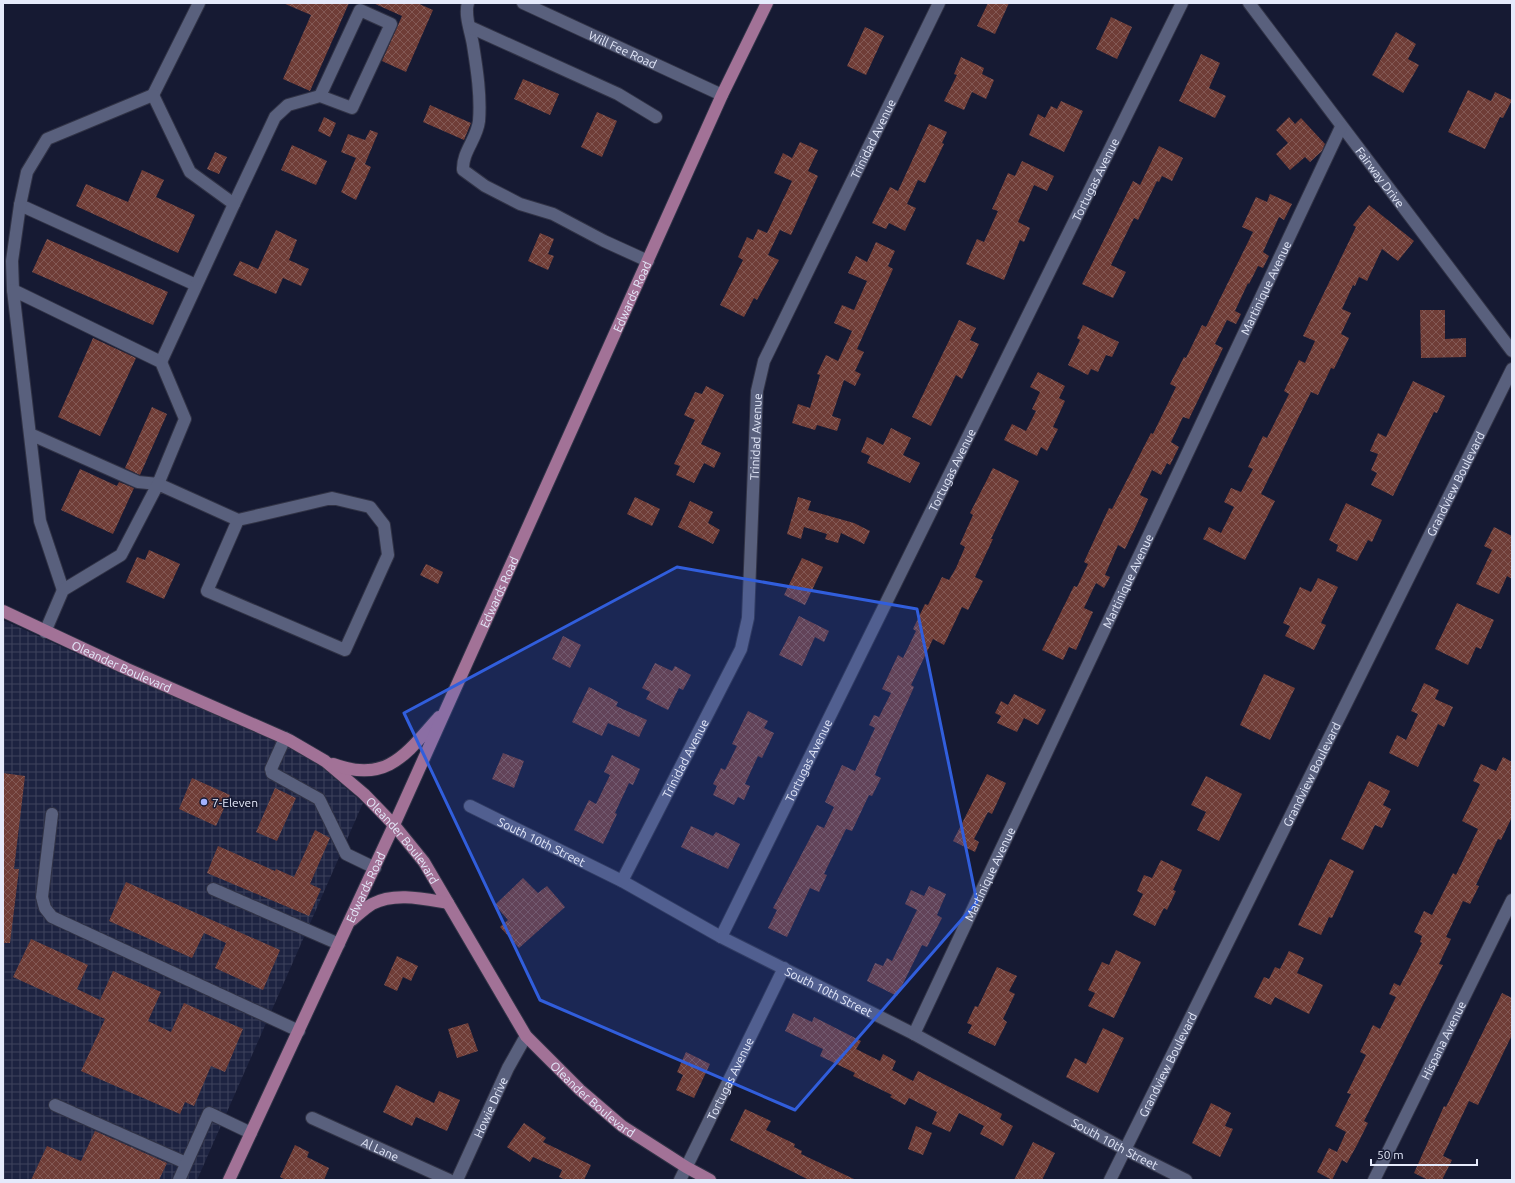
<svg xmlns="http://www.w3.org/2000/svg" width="1515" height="1183" viewBox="0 0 1515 1183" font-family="Ubuntu,sans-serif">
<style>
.industrial{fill:url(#industrial-grid)}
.building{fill:url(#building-cross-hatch)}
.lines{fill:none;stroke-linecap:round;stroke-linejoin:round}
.minor-casing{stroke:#313346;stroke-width:14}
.major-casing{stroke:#313346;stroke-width:14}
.minor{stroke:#59607d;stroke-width:12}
.major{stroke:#a27297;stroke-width:12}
.marked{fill:#315edc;fill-opacity:0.2;stroke:#315edc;stroke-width:3;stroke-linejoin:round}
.poi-dot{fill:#a2b2fd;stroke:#161a33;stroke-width:1.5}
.labels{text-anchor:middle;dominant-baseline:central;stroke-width:3;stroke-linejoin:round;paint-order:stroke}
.street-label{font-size:12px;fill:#e5eafb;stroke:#161a33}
.poi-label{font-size:12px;fill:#e5eafb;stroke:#161a33;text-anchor:start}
</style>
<defs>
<pattern id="industrial-grid" width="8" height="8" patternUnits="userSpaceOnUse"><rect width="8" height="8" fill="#1d2341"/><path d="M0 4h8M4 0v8" fill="none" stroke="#3e435d"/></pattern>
<pattern id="building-cross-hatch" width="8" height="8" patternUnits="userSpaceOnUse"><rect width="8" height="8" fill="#6f3d37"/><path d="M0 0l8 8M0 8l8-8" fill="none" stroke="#835955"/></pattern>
</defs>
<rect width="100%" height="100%" fill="#161a33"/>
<path class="industrial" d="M3,620L124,675L286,746L322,767L363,803L197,1180H3Z"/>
<path class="building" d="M283,3H349L310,91L283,79L311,15Z
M373,3H417L433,10L406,72L382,61L402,16Z
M988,3H1009L995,34L977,26Z
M1111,17L1132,27L1117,59L1096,49Z
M865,27L884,36L866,75L847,66Z
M1396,32L1416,44L1408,59L1419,65L1403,93L1372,75Z
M1201,54L1220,63L1209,88L1226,96L1215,118L1179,101Z
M961,57L984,68L982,74L994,80L986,99L972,92L964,110L944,101L957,75L954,74Z
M523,79L559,94L550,115L514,99Z
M1468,90L1491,101L1495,92L1512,100L1503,118L1500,117L1485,149L1448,132Z
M1061,101L1083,111L1064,152L1029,135L1038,114L1045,118L1051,106L1057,109Z
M430,105L471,123L464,140L423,122Z
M597,112L617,121L602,157L581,147Z
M324,117L336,123L330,137L318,131Z
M1289,117L1295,124L1301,118L1325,144L1322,151L1310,162L1305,157L1290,170L1276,154L1288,143L1276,130Z
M929,124L947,132L942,143L944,144L925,183L918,180L907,204L916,208L905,231L889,223L886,229L872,223L890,187L898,191Z
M370,130L378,133L365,164L371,167L356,200L341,192L356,158L341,152L348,134L365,140Z
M800,142L818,150L808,171L818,176L791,235L780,230L768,255L779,260L757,300L754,298L744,317L720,305L743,260L738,257L747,237L753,240L758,229L767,233L792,181L774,173L783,153L792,158Z
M292,145L327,161L316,185L281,170Z
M1159,146L1183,158L1172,181L1162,176L1159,182L1157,181L1138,220L1134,218L1111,265L1126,272L1113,298L1082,284L1133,181L1140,185Z
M215,152L227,157L219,174L207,169Z
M1022,161L1054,176L1047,191L1034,185L1018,222L1030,228L1024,242L1020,240L1004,280L966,264L977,239L984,242L998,211L992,209L1008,173L1015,176Z
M142,170L164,180L156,197L195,215L178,253L76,206L86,184L128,202Z
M1270,194L1292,204L1284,220L1279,217L1263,252L1269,256L1263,268L1258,266L1249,284L1248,283L1235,311L1241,314L1236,324L1227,320L1215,344L1223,348L1189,419L1183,417L1171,442L1179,447L1170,465L1167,463L1161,475L1152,470L1140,495L1148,499L1138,522L1125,549L1118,545L1105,575L1110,577L1104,588L1096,583L1084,608L1093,612L1076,650L1069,647L1063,660L1042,650L1074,586L1077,587L1088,564L1084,562L1109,508L1112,509L1151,433L1153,434L1176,387L1170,384L1184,357L1186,358L1202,325L1206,327L1253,232L1242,227L1256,197L1267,202Z
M1369,205L1414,241L1398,261L1382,249L1367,281L1359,277L1355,286L1353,285L1342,309L1351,313L1341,334L1349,338L1334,369L1331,368L1318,395L1311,392L1261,494L1275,501L1245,560L1203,539L1209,527L1221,533L1234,507L1224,502L1231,488L1241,492L1253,469L1248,467L1263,436L1267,438L1289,394L1284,391L1299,360L1305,363L1315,341L1303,336L1356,227L1353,225Z
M276,230L297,240L289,260L309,269L301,286L283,278L276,294L233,275L240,261L258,269Z
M540,233L554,239L548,254L554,256L548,270L528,261Z
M47,239L168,292L153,325L32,272Z
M876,242L895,251L888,266L893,269L857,349L864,352L855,371L861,374L855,386L844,380L832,416L841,419L837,431L817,425L815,430L792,423L798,404L810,408L820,375L817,374L826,355L838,361L852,331L834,323L842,305L854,310L867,281L848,273L856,256L867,262Z
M1420,310H1445V339L1466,338V357L1421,358Z
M959,320L976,328L970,340L979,344L962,379L956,375L931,426L912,417Z
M1083,325L1119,342L1112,357L1106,355L1098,372L1091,369L1088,375L1068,365L1080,340L1077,338Z
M93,338L136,358L100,436L58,417Z
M1038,372L1065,386L1059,398L1065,401L1053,427L1058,429L1047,451L1041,447L1037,456L1004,440L1012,424L1026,431L1036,411L1032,409L1040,392L1030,387Z
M1413,381L1445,396L1437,413L1434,412L1393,496L1371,485L1377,473L1371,470L1378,454L1370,451L1378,433L1386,437Z
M706,386L724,395L701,444L721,453L714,468L704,463L694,483L676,475L680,466L674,464L695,420L684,415L695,392L702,394Z
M152,407L167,414L140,475L125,468Z
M891,428L911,438L903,455L920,463L910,483L867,463L870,456L861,452L867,437L883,445Z
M993,468L1019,481L991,539H993L975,577L983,581L968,610L962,607L944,645L933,639L911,685L914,687L878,767L875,775L881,778L872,796L869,795L852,831L846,829L824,874L827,875L819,892L810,888L787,937L768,928L777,910L773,908L817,825L824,828L834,807L825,802L842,765L855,771L875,728L869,725L874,715L879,717L891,693L882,689L898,655L903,658L916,631L913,629L925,604L928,605L942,577L949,580L956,568L965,547L960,544L973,515L970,513Z
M80,469L117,486L119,482L134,488L113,534L61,510Z
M635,497L660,509L652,526L627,514Z
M798,497L811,501L808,510L854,523L870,531L864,544L841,533L838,543L825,539L827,534L804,527L801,539L787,534Z
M690,501L713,512L708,523L720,530L713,544L678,527Z
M1346,503L1382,520L1372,542L1368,540L1357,561L1336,551L1338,545L1329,540Z
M1494,527L1512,536V579L1507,576L1499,594L1476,584L1492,550L1484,546Z
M149,550L180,564L164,599L126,582L137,557L145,560Z
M802,558L823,567L805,605L784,595Z
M426,564L443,572L438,584L420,575Z
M1318,578L1338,587L1321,623L1326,625L1314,650L1285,636L1290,626L1283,623L1300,587L1311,592Z
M1457,603L1494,620L1481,649L1476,647L1468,665L1435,649Z
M799,616L829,631L824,642L815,637L802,666L779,655Z
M563,636L581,645L570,668L552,659Z
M655,663L672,671L675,666L691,675L683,690L679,688L668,710L646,699L650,692L642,688Z
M1264,674L1295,688L1270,740L1240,725Z
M1424,683L1439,690L1435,699L1453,707L1444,727L1438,724L1418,767L1389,753L1397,735L1406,740L1418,714L1411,711Z
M589,687L618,702L616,706L647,720L639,737L608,723L602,736L572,722Z
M1014,694L1046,710L1038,725L1024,718L1017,732L997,723L1001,716L995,713L1001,701L1008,705Z
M748,711L768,721L764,728L774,733L762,758L758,756L745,784L750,786L744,800L738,797L734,805L713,795L717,786L713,784L721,768L725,770L737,746L732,744Z
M503,753L524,761L514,788L492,779Z
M612,755L640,769L633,785L629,783L615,813L617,814L603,844L574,830L589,800L596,804L610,775L604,772Z
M1503,757L1512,762V817L1501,840L1498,839L1476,885L1479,886L1470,904L1463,901L1446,937L1451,939L1439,964L1443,965L1364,1121L1368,1123L1357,1145L1347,1163L1342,1160L1332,1180L1317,1172L1329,1148L1337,1152L1346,1132L1335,1126L1351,1094L1347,1093L1366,1055L1360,1052L1373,1025L1380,1029L1396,997L1389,994L1394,983L1400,986L1422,943L1420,942L1422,936L1414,932L1424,911L1432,915L1453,873L1456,875L1478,829L1462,821L1480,784L1473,781L1481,764L1496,771Z
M3,773L25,776L14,869H19L10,943H3Z
M987,774L1006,783L992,814L988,812L974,839L979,842L975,852L953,841Z
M1206,776L1242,794L1219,841L1197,830L1206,812L1191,805Z
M192,778L230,795L216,826L179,809Z
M1369,781L1390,791L1383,805L1391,809L1382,828L1375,825L1363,850L1341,839Z
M275,788L296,798L277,841L256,832Z
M691,826L713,836L716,832L740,844L728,869L681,847Z
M315,830L330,838L310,884L321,889L309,916L207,873L218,846L275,871L276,869L294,877Z
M1330,859L1354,871L1332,918L1329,917L1321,935L1298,925Z
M1161,860L1182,870L1173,890L1176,891L1167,910L1164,908L1155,926L1133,915L1143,894L1137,891L1144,875L1152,878Z
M523,878L538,893L547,886L565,907L519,948L500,927L508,920L495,905Z
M126,882L280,950L263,990L215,968L226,943L204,933L192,958L109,921Z
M929,886L946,894L937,915L942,918L927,947L922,945L897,996L867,981L875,963L883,966L887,958L892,961L917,910L905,904L911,890L924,896Z
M31,939L88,965L77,989L100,1000L113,971L161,992L148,1021L171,1032L184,1003L243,1029L225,1072L211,1066L194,1106L185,1102L180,1114L81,1071L105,1019L13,977Z
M1116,950L1141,962L1114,1018L1088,1006L1095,993L1088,990L1102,962L1109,965Z
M1289,951L1304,958L1297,973L1323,985L1309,1014L1275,997L1271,1005L1254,997L1264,977L1269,979L1275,967L1280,969Z
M397,956L418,966L411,981L403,977L397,991L384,985Z
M997,967L1017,976L1009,991L1015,994L1003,1019L1007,1022L995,1046L968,1033L972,1025L967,1023L975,1006L978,1007Z
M1502,993L1512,998V1035L1478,1105L1469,1101L1443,1156L1452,1160L1442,1180H1428L1414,1173L1444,1106L1446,1107Z
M793,1013L812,1022L814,1017L861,1041L856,1049L880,1061L883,1054L896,1061L892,1070L913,1081L918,1071L1002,1114L1000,1119L1013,1126L1003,1146L980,1134L984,1126L959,1113L950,1132L932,1124L937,1112L909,1098L905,1105L890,1097L892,1095L853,1076L855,1073L820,1056L823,1049L785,1031Z
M468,1023L478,1051L457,1058L448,1029Z
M1103,1028L1124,1038L1098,1093L1066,1077L1075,1058L1086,1064Z
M686,1052L710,1064L694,1098L676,1090L683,1075L677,1072Z
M396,1085L434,1103L439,1091L460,1100L447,1131L416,1117L412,1126L383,1112Z
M1211,1103L1231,1113L1225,1126L1233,1129L1220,1157L1192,1143Z
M745,1109L771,1121L766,1130L795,1144L794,1147L802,1151L801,1154L856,1180H809L730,1140Z
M524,1123L546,1138L543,1142L591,1165L584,1180H566L559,1177L562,1170L533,1157L530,1162L507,1147Z
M916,1126L932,1133L923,1155L908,1149Z
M95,1131L167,1163L159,1180H31L47,1146L81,1161Z
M1033,1142L1055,1153L1042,1180H1014Z
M295,1145L309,1152L307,1157L329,1168L324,1180H286L280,1177Z"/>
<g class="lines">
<g class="minor-casing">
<g id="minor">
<path d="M468,3C464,15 471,32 473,45C477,70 481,96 479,121C477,139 462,152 463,170L485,186L520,204L553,214L604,241L648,261"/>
<path id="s1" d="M523,3L722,95"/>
<path id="s2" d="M1249,3L1512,351"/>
<path d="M470,27L618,94L656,117"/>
<path d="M153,95L199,3"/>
<path d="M234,204L275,117L288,105L320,96L360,10L391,24L352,108L320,96"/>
<path d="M20,205L196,285"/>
<path d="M13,290L12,261L20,205L27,172L47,139L153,95L190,172L234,204L161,362"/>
<path d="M30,434L138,482L158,484L185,419L161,362L13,290L40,521L63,590"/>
<path d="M45,632L63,590L121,555L158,484L238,520L207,591L345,650L388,555L384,525L370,507L332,498L238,520"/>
<path d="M285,738L271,769L272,773L319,799L346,854L375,868"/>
<path id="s3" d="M470,806L622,881L721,937L914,1034L1126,1150L1186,1180"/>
<path d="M52,814L42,897L45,908L52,917L299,1031"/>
<path id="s4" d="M622,881L741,649L748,618L757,391L764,361L939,3"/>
<path d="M213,889L339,944"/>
<path id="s5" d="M721,937L1182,3"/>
<path id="s6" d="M914,1034L1341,127"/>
<path d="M55,1105L186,1163"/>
<path id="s7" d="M312,1118L449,1180"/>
<path d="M179,1180L209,1113L251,1133"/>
<path id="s8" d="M457,1180L508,1068L526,1036"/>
<path id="s9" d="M680,1180L784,968"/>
<path id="s10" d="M1110,1180L1512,369"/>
<path id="s11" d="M1374,1180L1512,900"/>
</g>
</g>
<g class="major-casing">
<g id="major">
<path id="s12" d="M3,611L127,669L289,740L325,761L364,794L394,825L424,862L526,1036L580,1090L622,1126L686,1167L710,1180"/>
<path d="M333,764C387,784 406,754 439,717"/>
<path d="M352,920C358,915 365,908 372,904C395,892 424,899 448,903"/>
<path id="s13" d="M229,1180L394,825L722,95L767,3"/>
</g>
</g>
<use href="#minor" class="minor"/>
<use href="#major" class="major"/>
</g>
<path class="marked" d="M677,567L917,609L977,902L795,1110L540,1000L404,713Z"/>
<circle class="poi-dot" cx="204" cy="802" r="4"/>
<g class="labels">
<g class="street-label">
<text stroke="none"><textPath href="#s1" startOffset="110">Will Fee Road</textPath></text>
<text stroke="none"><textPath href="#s4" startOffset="798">Trinidad Avenue</textPath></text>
<text stroke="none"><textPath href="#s2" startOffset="218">Fairway Drive</textPath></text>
<text stroke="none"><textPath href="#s5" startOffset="845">Tortugas Avenue</textPath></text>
<text stroke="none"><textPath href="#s6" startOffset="825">Martinique Avenue</textPath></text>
<text stroke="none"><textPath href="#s13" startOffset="971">Edwards Road</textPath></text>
<text stroke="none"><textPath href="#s4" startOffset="474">Trinidad Avenue</textPath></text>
<text stroke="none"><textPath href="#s5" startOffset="521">Tortugas Avenue</textPath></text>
<text stroke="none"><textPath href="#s10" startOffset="777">Grandview Boulevard</textPath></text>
<text stroke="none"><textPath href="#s6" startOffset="501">Martinique Avenue</textPath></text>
<text stroke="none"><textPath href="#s13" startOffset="647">Edwards Road</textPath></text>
<text stroke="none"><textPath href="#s12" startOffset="131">Oleander Boulevard</textPath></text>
<text stroke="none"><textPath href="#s4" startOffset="138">Trinidad Avenue</textPath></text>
<text stroke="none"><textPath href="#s5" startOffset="197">Tortugas Avenue</textPath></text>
<text stroke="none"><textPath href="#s10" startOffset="453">Grandview Boulevard</textPath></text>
<text stroke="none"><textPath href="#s12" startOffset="467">Oleander Boulevard</textPath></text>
<text stroke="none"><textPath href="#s3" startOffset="80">South 10th Street</textPath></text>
<text stroke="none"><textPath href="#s6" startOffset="177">Martinique Avenue</textPath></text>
<text stroke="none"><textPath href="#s13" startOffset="323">Edwards Road</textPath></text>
<text stroke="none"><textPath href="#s3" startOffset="404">South 10th Street</textPath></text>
<text stroke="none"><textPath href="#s11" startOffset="156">Hispana Avenue</textPath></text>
<text stroke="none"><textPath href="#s10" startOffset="129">Grandview Boulevard</textPath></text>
<text stroke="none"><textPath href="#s9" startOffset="113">Tortugas Avenue</textPath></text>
<text stroke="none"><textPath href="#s12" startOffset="791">Oleander Boulevard</textPath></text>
<text stroke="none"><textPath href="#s8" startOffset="80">Howie Drive</textPath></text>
<text stroke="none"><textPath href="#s3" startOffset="728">South 10th Street</textPath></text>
<text stroke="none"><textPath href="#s7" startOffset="75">Al Lane</textPath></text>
</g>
<g class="poi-label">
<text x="212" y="802">7-Eleven</text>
</g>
</g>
<rect width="1515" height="1183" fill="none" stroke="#e5eafb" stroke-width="8"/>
<path d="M1371 1159v6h106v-6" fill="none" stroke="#e5eafb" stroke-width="2"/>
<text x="1377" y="1159" font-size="12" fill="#e5eafb" stroke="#161a33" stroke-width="3" paint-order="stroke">50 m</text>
</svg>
